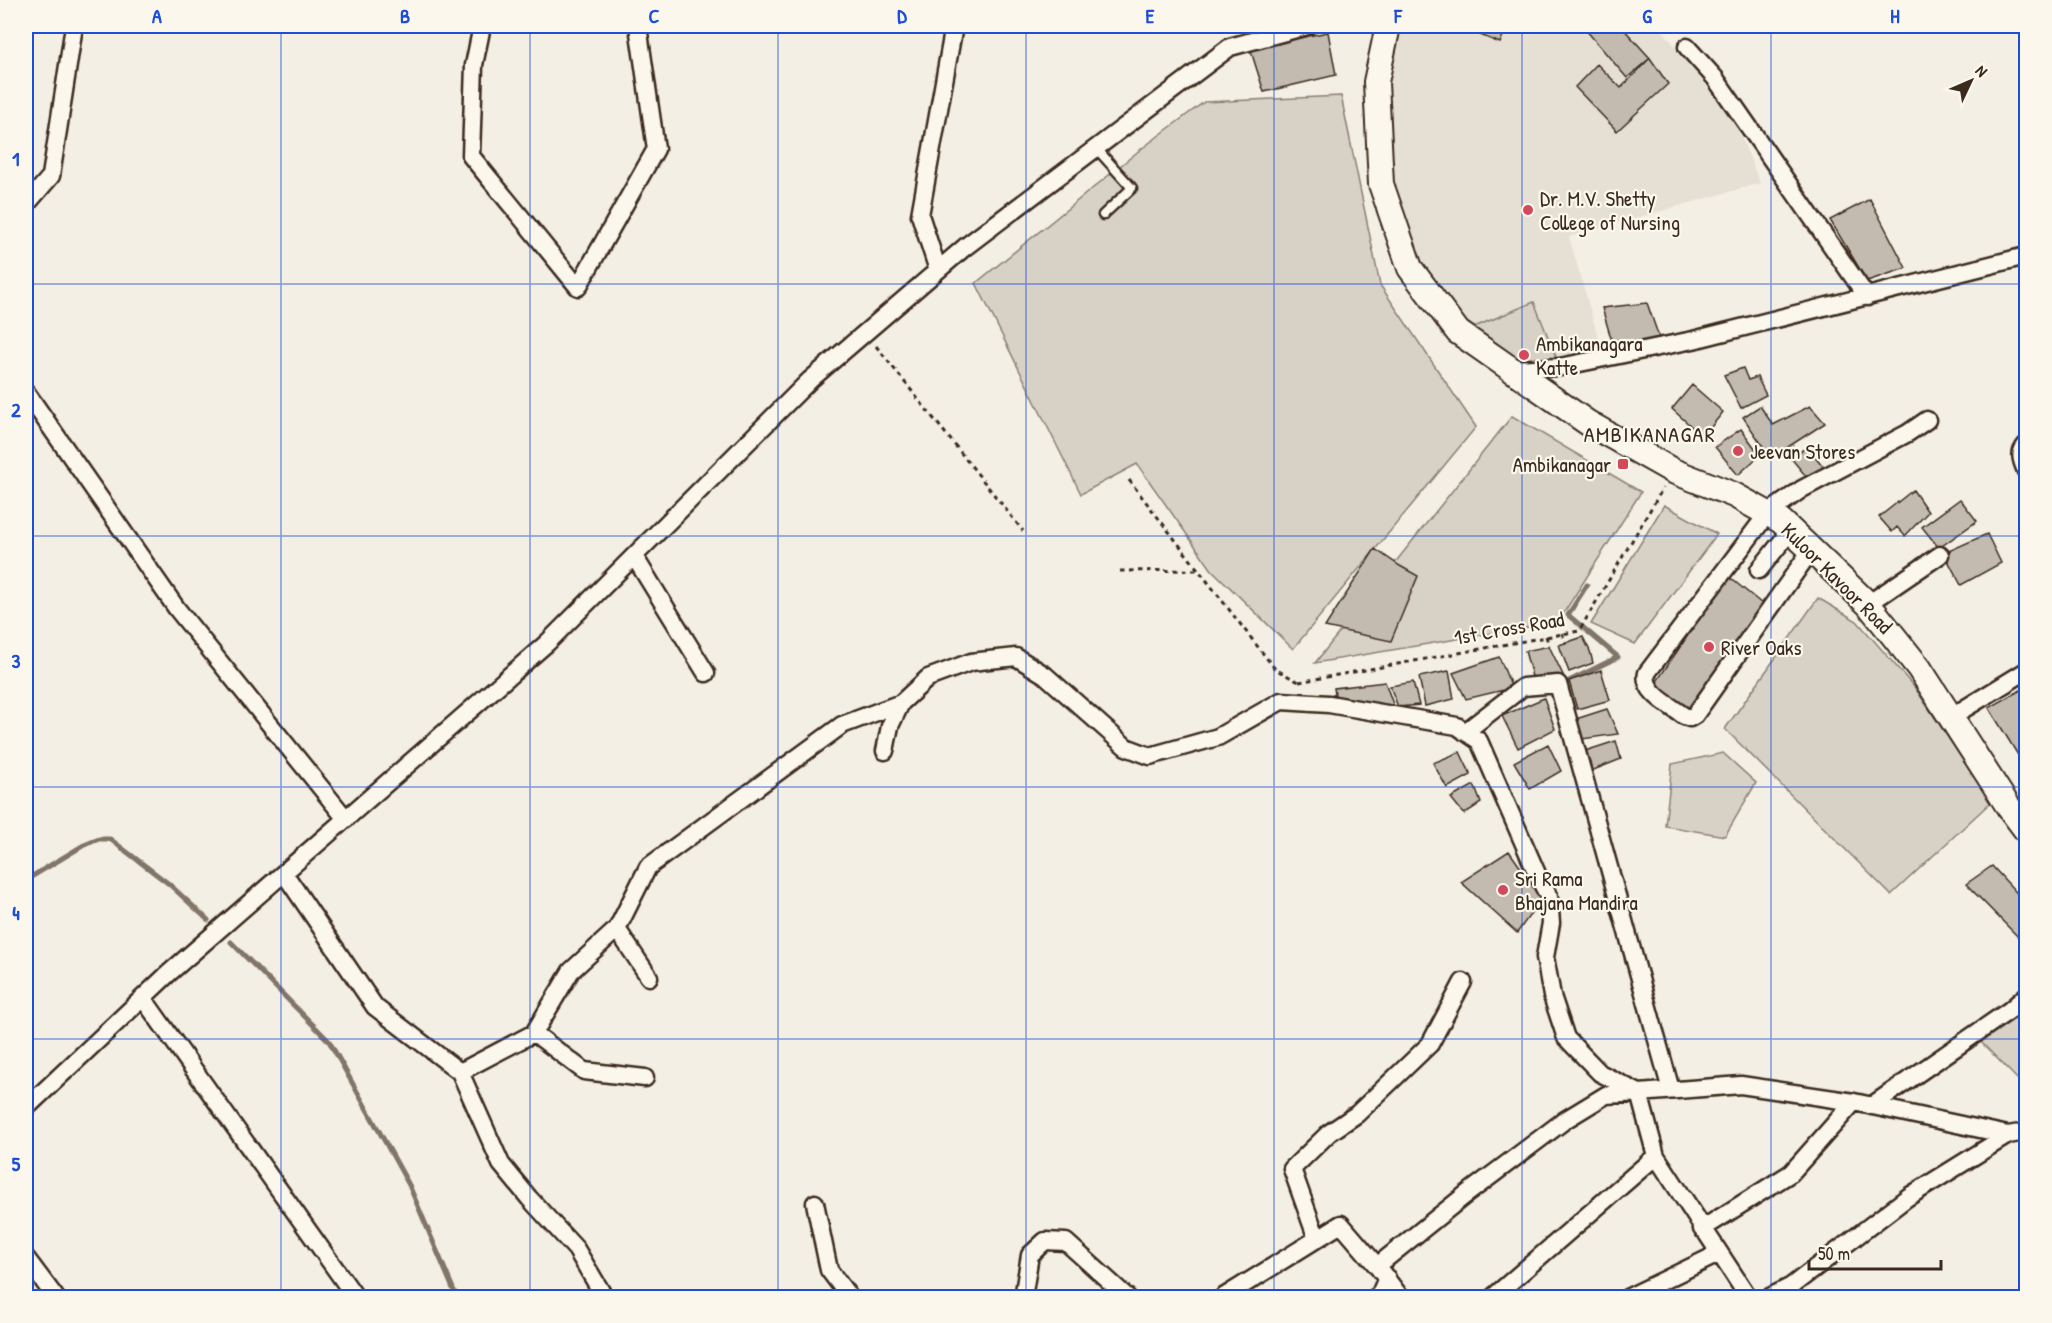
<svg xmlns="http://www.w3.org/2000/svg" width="2052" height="1323" viewBox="0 0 2052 1323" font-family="'Patrick Hand',sans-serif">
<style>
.built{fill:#e5dfd4}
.green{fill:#d8d1c6;stroke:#8a7e72;stroke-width:1.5}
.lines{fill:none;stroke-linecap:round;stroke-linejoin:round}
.stream{stroke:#817468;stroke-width:5}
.building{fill:#c3bbb0;stroke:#3b2a1e;stroke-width:1.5}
.service-casing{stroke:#3b2a1e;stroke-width:13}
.minor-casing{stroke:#3b2a1e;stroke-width:21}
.secondary-casing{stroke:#3b2a1e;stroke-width:28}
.path{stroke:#3b2a1e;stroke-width:3;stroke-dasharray:4.5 4.5;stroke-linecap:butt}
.service{stroke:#fbf7ec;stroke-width:8}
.minor{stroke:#fbf7ec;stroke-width:16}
.secondary{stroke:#fbf7ec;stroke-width:24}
.grid{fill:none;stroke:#1d4ed8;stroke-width:1.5;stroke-opacity:0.55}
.poi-dot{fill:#d1495b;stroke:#fbf7ec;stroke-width:2}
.labels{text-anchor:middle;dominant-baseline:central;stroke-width:4.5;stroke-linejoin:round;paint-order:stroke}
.poi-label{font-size:21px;fill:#3b2a1e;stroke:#fbf7ec;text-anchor:start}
.street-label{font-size:21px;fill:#3b2a1e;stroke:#fbf7ec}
.neighbourhood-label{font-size:22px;letter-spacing:1.5px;fill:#3b2a1e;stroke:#fbf7ec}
.neatline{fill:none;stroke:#1d4ed8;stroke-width:2}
.grid-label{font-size:20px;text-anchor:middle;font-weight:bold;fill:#1d4ed8}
</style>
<rect width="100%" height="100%" fill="#f3efe4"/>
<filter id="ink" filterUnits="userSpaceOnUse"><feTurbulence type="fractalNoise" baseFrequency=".0167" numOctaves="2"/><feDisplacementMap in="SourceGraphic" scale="12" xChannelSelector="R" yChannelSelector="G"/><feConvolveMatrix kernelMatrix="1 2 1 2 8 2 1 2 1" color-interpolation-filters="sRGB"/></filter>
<g filter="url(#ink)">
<path class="built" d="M1401,26H1659L1735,122L1760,183L1569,237L1603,354L1560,367L1465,331L1433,296L1385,183L1392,54Z"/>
<path class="green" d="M1341,96L1380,285L1476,427L1293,649L1212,570L1137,464L1081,494L976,283L1141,149L1204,102Z
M1534,302L1560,367L1514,363L1465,331Z
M1512,416L1641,492L1558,622L1315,663Z
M1664,505L1717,534L1635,644L1591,624Z
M1818,598L1857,621L1915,688L1991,802L1891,895L1725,729Z
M1723,753L1756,783L1725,836L1665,826L1672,764Z
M2026,1006V1088L1981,1042Z"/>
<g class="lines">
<path class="stream" d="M1569,681L1618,657L1568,615L1587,585
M26,880L84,845L99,839H110L169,884L208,920
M231,942L329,1041L409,1185L457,1298"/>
</g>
<path class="building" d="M1458,26H1507L1500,43Z
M1590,26H1621L1650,58L1627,78L1585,29Z
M1328,32L1336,75L1264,92L1250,48Z
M1650,58L1668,84L1617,131L1575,87L1597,64L1621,88Z
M1870,199L1906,268L1867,281L1830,220Z
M1647,303L1660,340L1613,345L1602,308Z
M1743,368L1748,380L1757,377L1766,395L1741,408L1724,375Z
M1692,385L1723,412L1703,437L1672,409Z
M1760,406L1773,425L1810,406L1825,423L1771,458L1743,417Z
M1741,429L1760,455L1738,475L1715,447Z
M1808,447L1825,469L1810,481L1790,457Z
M1913,490L1928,512L1905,536L1897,527L1892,532L1879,517Z
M1960,499L1977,521L1939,548L1922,527Z
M1987,534L2001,563L1961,585L1944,553Z
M1375,549L1400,566L1418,576L1391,641L1325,627Z
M1728,576L1767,608L1688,713L1653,687Z
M1583,637L1590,651L1593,663L1569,672L1559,645Z
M1549,646L1565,679L1533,680L1525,651Z
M1499,657L1512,688L1466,699L1453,673Z
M1601,670L1610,700L1577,709L1569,681Z
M1449,671L1454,699L1425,706L1419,677Z
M1385,682L1394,707L1336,701L1334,688Z
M1413,682L1419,705L1398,707L1390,686Z
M2026,687V768L1989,708Z
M1544,698L1555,729L1518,748L1502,716Z
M1607,709L1618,734L1582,739L1576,719Z
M1616,741L1621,759L1591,771L1585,751Z
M1548,744L1561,771L1530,789L1514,762Z
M1460,752L1471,775L1447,788L1433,763Z
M1474,785L1481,803L1464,814L1451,798Z
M1509,851L1542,898L1517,933L1461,882Z
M1992,866L2026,903V945L1966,884Z"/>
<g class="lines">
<g class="service-casing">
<path id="service" d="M1096,148L1132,188L1103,215"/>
</g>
<g class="minor-casing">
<path id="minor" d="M482,26L474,65L471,156L578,287L656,149L638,26
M1687,47L1715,78L1867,297
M26,205L51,176L74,26
M938,270L920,215L954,26
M1510,369L1560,367L1693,340L2026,256
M26,392L177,609L346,819
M2026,445C2018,454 2022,461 2026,471
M1812,549L1695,715L1690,718L1684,716C1671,706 1642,692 1647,673L1768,513L1802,489L1908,433L1927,420
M634,556L706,673
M1759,570L1791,530
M1868,604L1940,555
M1951,717L2026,671
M1465,732L1523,687L1558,684L1671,1090
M885,751L890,726L901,703L928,678L971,662L1016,657L1045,675L1126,747L1150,756L1218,737L1281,701L1329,704L1457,726L1479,741L1538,876L1549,897L1551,923L1545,957L1552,996L1566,1038L1600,1073L1639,1093L1741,1085L1854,1102L2008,1135L2026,1132
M284,873L375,1007L460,1072L534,1033L584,1071L645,1078
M617,929L649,977
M143,998L356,1298
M534,1033L571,971L617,929L648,867L842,725L901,703
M460,1072L501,1164L529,1198L576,1249L605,1298
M1871,1106L2010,1010L2026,996
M26,1108L168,974L547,643L810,380L965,247L1230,47L1307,26
M815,1203L829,1270L850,1298
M1702,1229L1791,1173L1854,1102
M1317,1239L1292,1169L1329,1133L1357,1114L1430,1044L1463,982
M26,1258L56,1298
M1377,1266L1401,1298
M1023,1298L1030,1255L1045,1241L1066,1242L1128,1298
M1222,1298L1341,1224L1377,1266L1464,1196L1565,1120L1606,1095L1639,1093L1656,1156L1749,1298
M1375,1298L1380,1294L1387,1278
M1492,1298L1656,1156
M1627,1298L1718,1254
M1768,1298L1790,1287L1908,1197L2008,1135"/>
</g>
<g class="secondary-casing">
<path id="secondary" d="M1388,26L1376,82L1381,184L1410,268L1458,332L1588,423L1673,471L1734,495L1781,521L1868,604L1919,668L2008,806L2026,830"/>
</g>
<path class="path" d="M876,346L1023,531
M1129,480L1275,669L1299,682
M1120,571L1201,570
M1562,633L1566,643
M1546,636L1549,646
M1299,682L1579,631L1663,488"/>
<use href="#service" class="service"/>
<use href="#minor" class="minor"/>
<use href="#secondary" class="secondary"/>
</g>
</g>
<path class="grid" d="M281,26V1298M530,26V1298M778,26V1298M1026,26V1298M1274,26V1298M1522,26V1298M1771,26V1298M26,284H2026M26,536H2026M26,787H2026M26,1039H2026"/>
<g class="poi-dot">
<circle cx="1528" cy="210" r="6"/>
<circle cx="1524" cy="355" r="6"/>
<circle cx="1738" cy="451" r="6"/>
<rect x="1617" y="458" width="12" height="12" rx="3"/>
<circle cx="1709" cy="647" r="6"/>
<circle cx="1503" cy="890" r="6"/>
</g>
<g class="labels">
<g class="poi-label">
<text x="1540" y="198">Dr. M.V. Shetty<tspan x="1540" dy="24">College of Nursing</tspan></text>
<text x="1536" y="343">Ambikanagara<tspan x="1536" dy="24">Katte</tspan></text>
<text x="1750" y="451">Jeevan Stores</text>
<text x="1611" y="464" text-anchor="end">Ambikanagar</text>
<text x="1721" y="647">River Oaks</text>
<text x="1515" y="878">Sri Rama<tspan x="1515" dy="24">Bhajana Mandira</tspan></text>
</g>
<g class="street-label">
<text transform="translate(1837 578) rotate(45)">Kuloor Kavoor Road</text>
<text transform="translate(1509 628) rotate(-10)">1st Cross Road</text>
</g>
<g class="neighbourhood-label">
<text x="1650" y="434">AMBIKANAGAR</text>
</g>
</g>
<rect width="2052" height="1323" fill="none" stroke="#fbf7ec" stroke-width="66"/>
<g transform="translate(1971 81) rotate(46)" stroke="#fbf7ec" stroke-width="4.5" paint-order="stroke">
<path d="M0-4.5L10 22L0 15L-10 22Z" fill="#3b2a1e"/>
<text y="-9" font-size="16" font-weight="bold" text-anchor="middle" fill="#3b2a1e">N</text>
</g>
<path d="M1809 1260v9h132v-9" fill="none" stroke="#3b2a1e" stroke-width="3"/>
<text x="1818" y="1260" font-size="18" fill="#3b2a1e" stroke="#fbf7ec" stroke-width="4.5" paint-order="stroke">50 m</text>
<rect x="33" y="33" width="1986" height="1257" class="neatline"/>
<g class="grid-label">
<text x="157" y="23">A</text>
<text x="405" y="23">B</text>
<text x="654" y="23">C</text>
<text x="902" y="23">D</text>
<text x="1150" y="23">E</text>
<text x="1398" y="23">F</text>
<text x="1647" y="23">G</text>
<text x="1895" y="23">H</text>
<text x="16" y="166">1</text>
<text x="16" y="417">2</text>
<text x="16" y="668">3</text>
<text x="16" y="920">4</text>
<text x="16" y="1171">5</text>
</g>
</svg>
